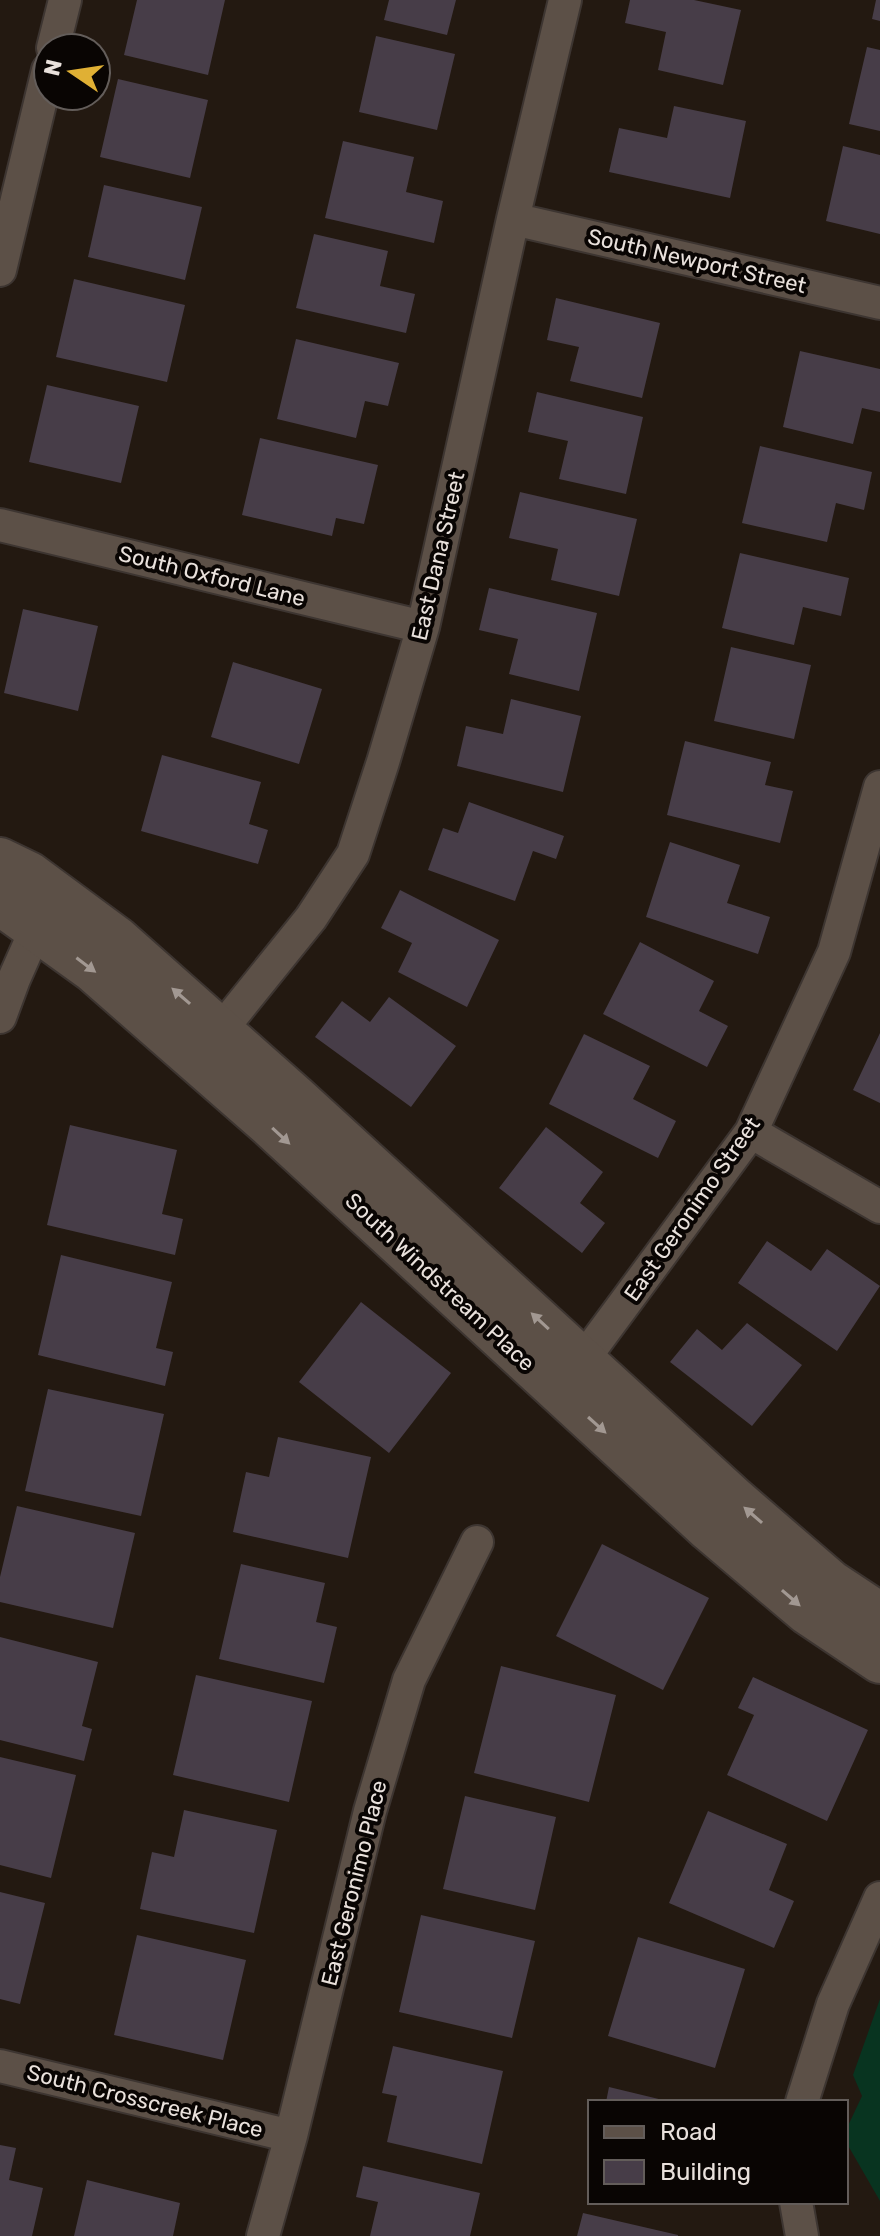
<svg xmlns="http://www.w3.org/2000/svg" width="880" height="2236" viewBox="0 0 880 2236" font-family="Rubik,sans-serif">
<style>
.green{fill:#083420}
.building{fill:#473d48}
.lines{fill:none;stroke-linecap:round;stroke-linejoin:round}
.street-casing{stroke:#3d3531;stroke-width:36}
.secondary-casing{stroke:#3d3531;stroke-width:48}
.street{stroke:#5c5047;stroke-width:32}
.secondary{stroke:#5c5047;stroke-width:44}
.oneway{fill:#a29892}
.labels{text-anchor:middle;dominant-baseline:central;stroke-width:8;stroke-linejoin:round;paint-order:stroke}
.street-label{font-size:22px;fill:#e9e1dc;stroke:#090503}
</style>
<rect width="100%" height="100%" fill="#231911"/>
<path class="green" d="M880,1999V2201L846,2142V2130L862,2096L853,2075Z"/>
<path class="building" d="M137,0H225L208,75L124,55Z
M389,0H456L447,35L384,20Z
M630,0H694L741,10L723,85L658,70L666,32L625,23Z
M876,0H880V21L872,19Z
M376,36L455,54L437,130L359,112Z
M867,47L880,50V131L849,124Z
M118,79L208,100L190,178L100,157Z
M674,106L746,121L730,198L609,172L619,128L667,138Z
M343,141L414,157L406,192L443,201L434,243L325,218Z
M843,146L880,155V234L826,221Z
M104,185L202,207L185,280L88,257Z
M314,234L388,251L380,286L415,294L406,333L296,308Z
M74,279L185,305L167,382L56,357Z
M556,298L660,323L642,398L570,381L579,347L547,340Z
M296,339L399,363L388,406L365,401L356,438L277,419Z
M800,351L880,369V412L862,408L853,444L783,427Z
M47,385L139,406L121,483L29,462Z
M537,392L643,417L626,494L559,479L568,441L528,432Z
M260,438L378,465L364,524L336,518L332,536L242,515Z
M760,446L872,472L864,510L836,503L827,542L742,523Z
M520,492L637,519L619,596L551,580L558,549L509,538Z
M740,553L849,578L841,616L803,607L794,645L722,628Z
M489,588L597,613L579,691L509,674L518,639L479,630Z
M23,609L98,626L78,711L4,693Z
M731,647L811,665L794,739L714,721Z
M233,662L322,689L299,764L211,737Z
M511,699L581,716L563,792L457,766L466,726L503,734Z
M685,741L771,762L765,785L793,791L780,843L667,815Z
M162,755L261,782L249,824L268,830L258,864L141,831Z
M469,802L564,836L556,859L533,851L515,901L428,870L443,828L458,833Z
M670,842L740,865L727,903L770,917L758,954L646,917Z
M400,890L499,940L467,1007L398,972L412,943L381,928Z
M640,942L714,981L699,1011L728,1026L707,1067L603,1014Z
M389,997L456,1046L411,1107L315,1037L342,1001L370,1022Z
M880,1033V1103L853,1090Z
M584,1034L650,1066L633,1099L676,1121L658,1158L549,1104Z
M70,1125L177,1150L162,1214L183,1219L175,1255L47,1225Z
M546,1127L603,1172L580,1203L605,1223L582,1253L499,1188Z
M767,1241L811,1271L827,1249L880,1286L837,1351L738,1283Z
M61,1255L172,1282L156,1348L173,1352L165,1386L38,1355Z
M361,1302L451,1373L389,1453L299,1382Z
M747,1323L802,1365L752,1426L670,1362L697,1329L722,1350Z
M48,1389L164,1414L141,1516L25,1491Z
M278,1437L371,1457L348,1558L233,1532L246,1472L269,1477Z
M17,1506L135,1533L113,1628L0,1602V1577Z
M602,1544L709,1598L663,1690L556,1636Z
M241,1564L325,1583L316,1622L337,1627L324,1683L219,1659Z
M0,1637L98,1662L82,1726L92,1729L84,1761L0,1740Z
M501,1666L616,1695L589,1802L474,1773Z
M196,1675L312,1701L289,1802L173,1775Z
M753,1677L868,1730L827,1821L727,1775L754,1715L738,1708Z
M0,1757L76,1775L51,1878L0,1865Z
M465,1796L556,1817L535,1910L443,1889Z
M184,1810L277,1830L254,1933L140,1909L152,1852L174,1857Z
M708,1811L787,1844L769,1890L794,1901L774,1948L669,1903Z
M0,1892L45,1903L20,2004L0,1999Z
M421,1915L535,1941L512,2038L399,2012Z
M137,1935L246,1960L223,2060L114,2035Z
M638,1937L745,1969L715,2068L608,2036Z
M393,2046L503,2071L482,2164L387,2142L397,2096L382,2093Z
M609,2087L667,2101V2102H606Z
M0,2145L16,2148L9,2180L43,2188L32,2236H0Z
M363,2166L480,2193L470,2236H370L378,2202L356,2197Z
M87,2180L180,2203L173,2236H74Z
M583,2213L678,2235V2236H577Z"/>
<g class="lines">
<g class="street-casing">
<path id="street" d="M53,48L65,0
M513,219L880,303
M0,270L48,70
M0,525L423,627
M0,1017L14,979L45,909
M208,1046L311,918L353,854L383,762L423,627L513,219L565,0
M751,1132L880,1207
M571,1376L751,1132L834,952L880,787
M0,2066L291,2136
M802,2102L833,2004L880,1898
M796,2202L802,2236
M263,2236L291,2136L370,1811L409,1680L477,1542"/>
</g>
<g class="secondary-casing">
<path id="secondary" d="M0,860L29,874L117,939L296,1098L735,1500L830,1582L880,1615
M0,903L93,970L271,1126L709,1529L807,1612L880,1661"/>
</g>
<use href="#street" class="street"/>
<use href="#secondary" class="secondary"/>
</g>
<defs><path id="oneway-solid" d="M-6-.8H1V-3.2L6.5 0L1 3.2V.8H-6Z" transform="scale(2)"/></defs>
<g class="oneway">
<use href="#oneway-solid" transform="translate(86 965) rotate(37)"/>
<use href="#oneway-solid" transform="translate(181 996) rotate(-139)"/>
<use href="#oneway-solid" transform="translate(281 1136) rotate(43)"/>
<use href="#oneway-solid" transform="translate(540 1321) rotate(-137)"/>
<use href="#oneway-solid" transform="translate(597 1425) rotate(42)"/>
<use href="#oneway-solid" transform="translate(753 1515) rotate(-139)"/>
<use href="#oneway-solid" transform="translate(791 1598) rotate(41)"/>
</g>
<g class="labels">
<g class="street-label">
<text transform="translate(697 261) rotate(13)">South Newport Street</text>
<text transform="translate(438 556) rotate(-77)">East Dana Street</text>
<text transform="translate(212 576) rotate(14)">South Oxford Lane</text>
<text transform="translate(692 1209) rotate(-55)">East Geronimo Street</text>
<text transform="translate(440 1282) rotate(43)">South Windstream Place</text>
<text transform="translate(354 1883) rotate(-76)">East Geronimo Place</text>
<text transform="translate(145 2101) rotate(14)">South Crosscreek Place</text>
</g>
</g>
<rect x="588" y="2100" width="260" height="104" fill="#090503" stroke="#635d5a" stroke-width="2"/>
<rect x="604" y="2126" width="40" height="12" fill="#5c5047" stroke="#635d5a" stroke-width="2"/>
<text x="660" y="2140" font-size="24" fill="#e9e1dc">Road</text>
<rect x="604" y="2160" width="40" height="24" fill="#473d48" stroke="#635d5a" stroke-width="2"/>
<text x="660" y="2180" font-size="24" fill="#e9e1dc">Building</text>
<g transform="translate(72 72) rotate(283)"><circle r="38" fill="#090503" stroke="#635d5a" stroke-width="2"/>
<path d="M0-6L14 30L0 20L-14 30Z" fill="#e0b034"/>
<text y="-12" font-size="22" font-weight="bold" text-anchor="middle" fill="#e9e1dc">N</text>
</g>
</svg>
